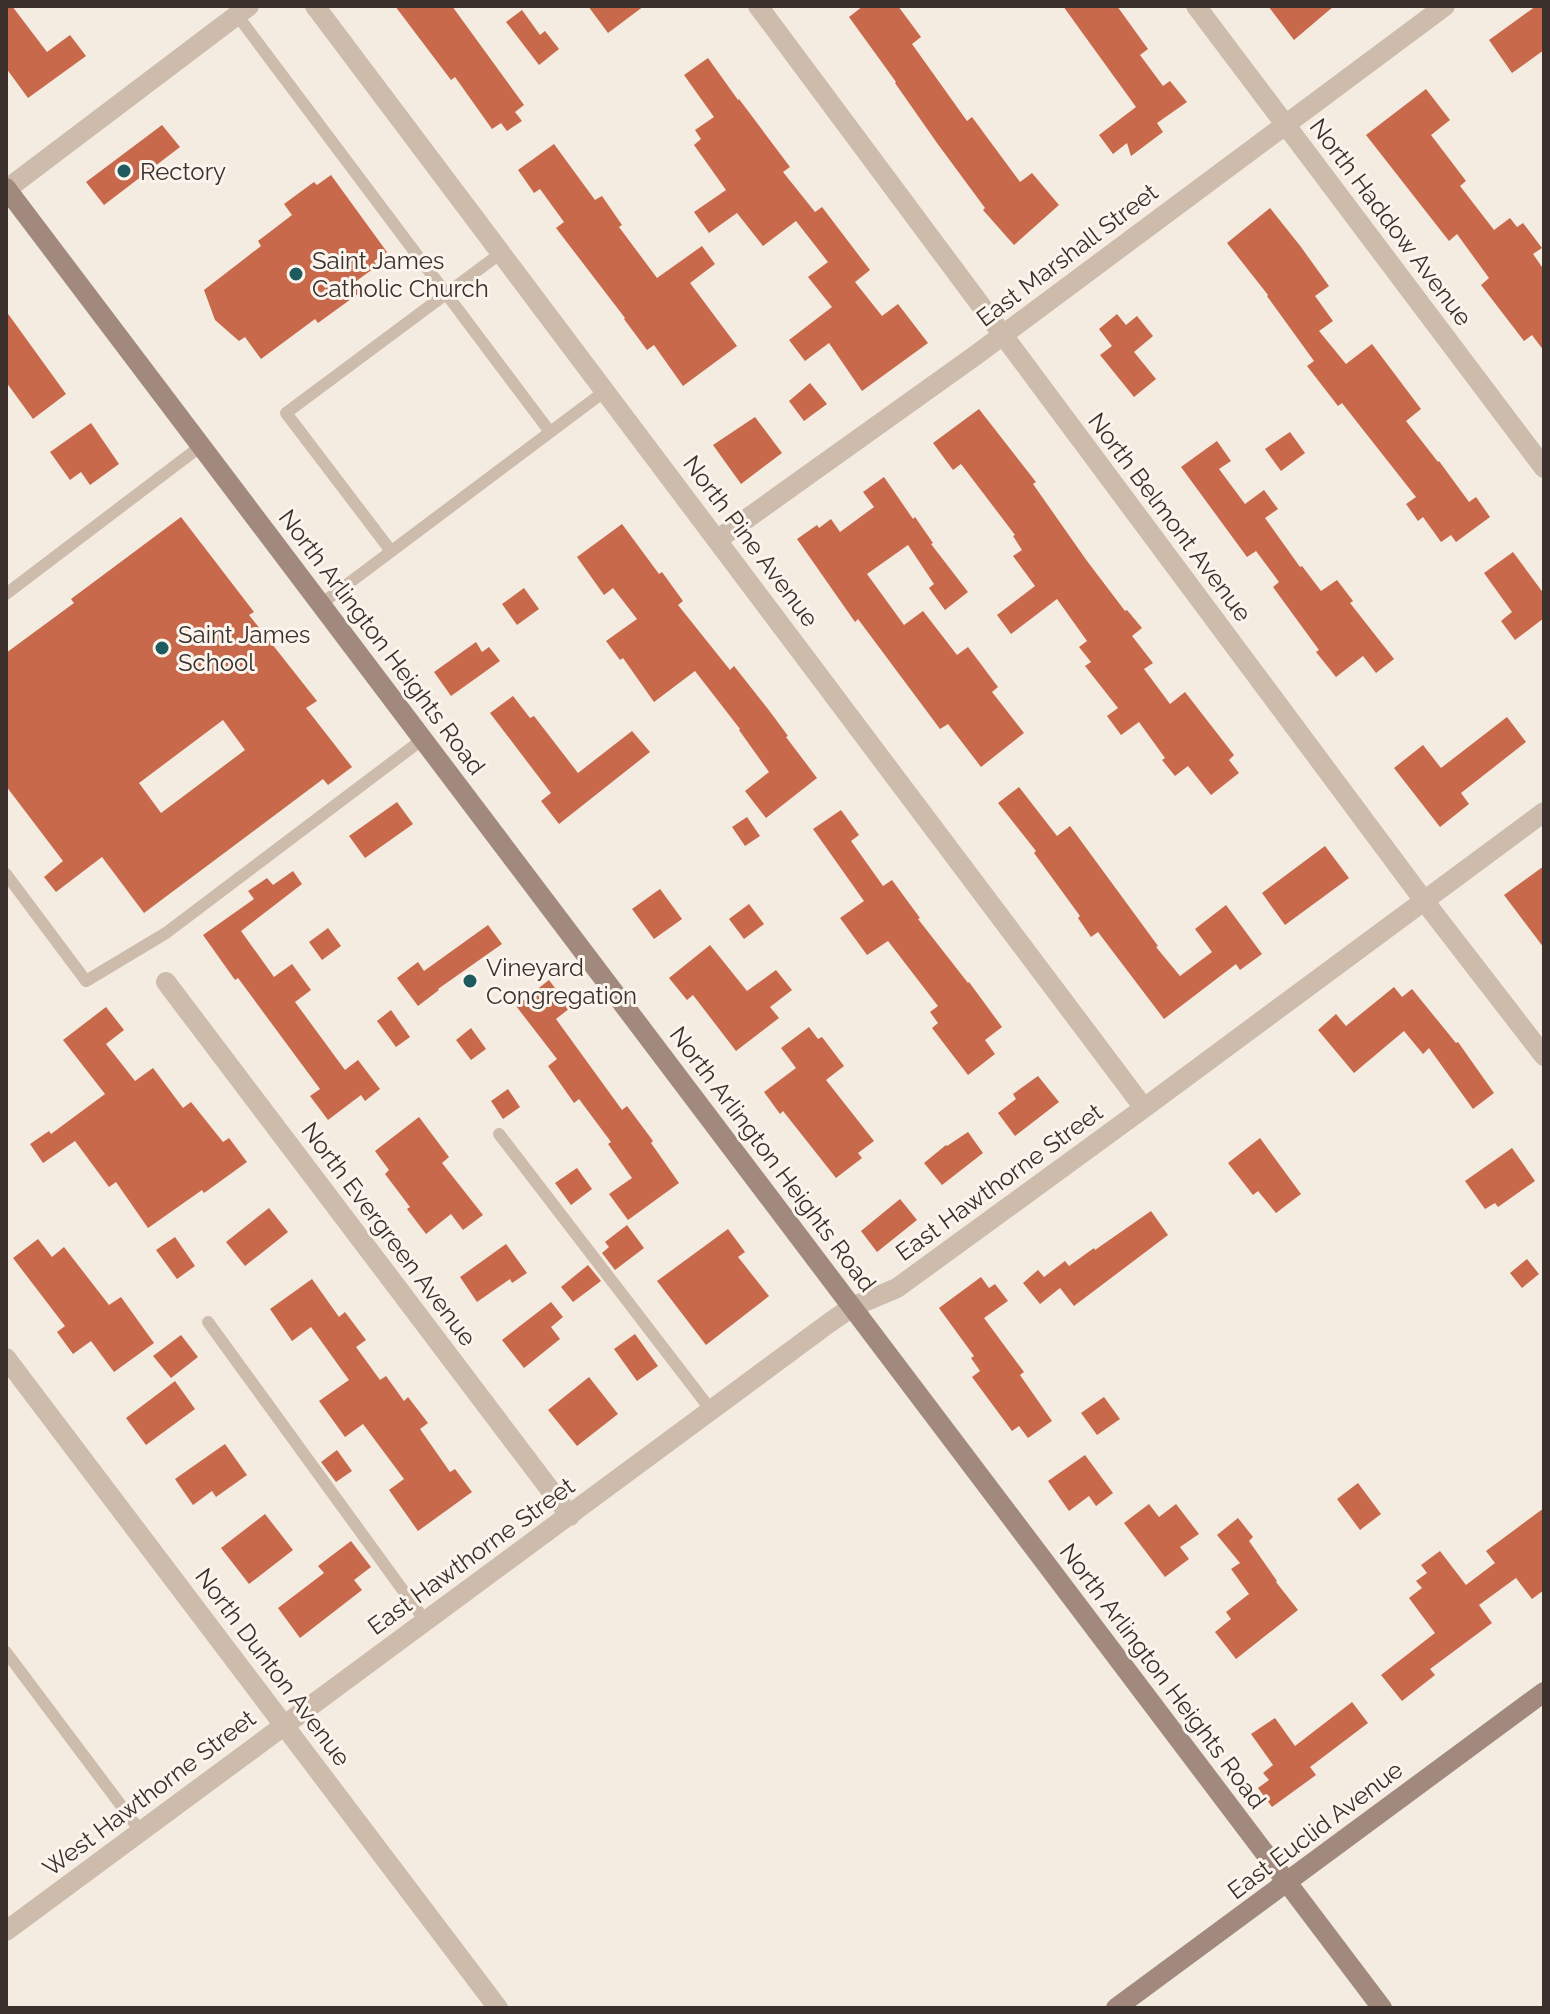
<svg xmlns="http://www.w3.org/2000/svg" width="1550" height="2014" viewBox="0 0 1550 2014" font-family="Raleway,sans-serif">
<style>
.building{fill:#c8694b;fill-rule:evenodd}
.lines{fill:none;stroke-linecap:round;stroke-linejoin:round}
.lane{stroke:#cdbbac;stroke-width:12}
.street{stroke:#cdbbac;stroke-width:20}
.secondary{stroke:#a18a7d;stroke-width:20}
.poi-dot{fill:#1f5a5e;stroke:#fbf5ee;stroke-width:3}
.labels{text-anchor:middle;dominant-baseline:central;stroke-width:6;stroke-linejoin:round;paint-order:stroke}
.poi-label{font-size:24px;fill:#3b302b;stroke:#fbf5ee;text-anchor:start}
.street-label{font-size:24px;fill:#3b302b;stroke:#fbf5ee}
</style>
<rect width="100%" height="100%" fill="#f4ebe1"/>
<path class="building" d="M6,6H12L47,52L70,35L86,56L28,98L6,68Z
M395,6H452L524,105L515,112L522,121L507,131L501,123L492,129L455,77L451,80Z
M588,6H644L608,33Z
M863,6H898L921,37L912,44L967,121L972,117L1020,182L1032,173L1059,205L1014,245L983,210L985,208L937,143L895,83L896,82L849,17Z
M1063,6H1117L1148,49L1140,55L1163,86L1170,81L1187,102L1157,123L1163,132L1131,156L1127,143L1113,154L1099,135L1136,107Z
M1268,6H1334L1294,40Z
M1536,6H1544V50L1512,73L1489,40Z
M522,10L540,35L545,31L559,49L539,65L506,22Z
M708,58L738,100L739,99L790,167L783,172L815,212L822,207L870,270L855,282L882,316L898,304L928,343L862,391L829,343L805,361L789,340L832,307L808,277L828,262L796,221L763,246L737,213L709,233L694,212L726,190L694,145L701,139L695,130L714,117L684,75Z
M1426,89L1450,120L1431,135L1466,181L1460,186L1494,230L1510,218L1517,227L1523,223L1542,248L1533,254L1544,270V351L1532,335L1524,341L1481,285L1489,278L1457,234L1449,241L1366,135Z
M162,125L180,147L104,205L86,182Z
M554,144L595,200L602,196L622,225L619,227L657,278L702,246L715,264L690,283L737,346L683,386L654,345L647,350L624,319L625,318L556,228L564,222L540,189L534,193L518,170Z
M331,175L387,252L374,261L377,266L355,282L362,291L318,323L315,319L261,359L245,337L239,341L215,320L204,290L261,246L258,241L292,215L284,204L314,182L317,185Z
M1270,208L1301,247L1329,286L1315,296L1333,321L1319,331L1346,364L1372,344L1421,409L1406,421L1438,462L1439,461L1469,502L1476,497L1490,517L1456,542L1451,535L1441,542L1423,517L1418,521L1406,504L1416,497L1342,403L1338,406L1307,366L1314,361L1267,296L1268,295L1227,243Z
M6,311L66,394L33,419L6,382Z
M1117,314L1126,325L1137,316L1153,336L1134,352L1156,379L1134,397L1100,355L1112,346L1099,329Z
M810,383L827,404L804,421L789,401Z
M979,409L1036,482L1033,484L1087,561L1125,611L1127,610L1142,628L1132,636L1153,663L1144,669L1170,704L1185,692L1234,755L1229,760L1239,773L1211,795L1188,766L1175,776L1162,760L1165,758L1139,722L1121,735L1107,716L1118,708L1085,666L1091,662L1079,647L1087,641L1057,599L1011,634L997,615L1035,586L1013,556L1022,550L1013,536L1015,535L961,464L953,470L933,443Z
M755,417L782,453L741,484L713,445Z
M91,423L119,464L90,485L81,472L70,480L50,452Z
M1290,432L1305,453L1281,471L1265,449Z
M1217,441L1231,461L1219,469L1245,504L1264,490L1278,509L1265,518L1300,567L1302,566L1321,591L1337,580L1353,601L1350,603L1394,659L1376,673L1363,656L1336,677L1316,652L1319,650L1273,587L1279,582L1256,551L1247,557L1181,467Z
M884,477L913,519L915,517L933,543L931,544L968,592L945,610L929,588L934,584L908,545L867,574L904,625L923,611L957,655L968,647L998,687L992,692L1024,733L981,767L948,724L940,729L858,619L855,622L797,539L817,525L819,528L831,519L840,532L874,507L863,492Z
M181,517L254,612L249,615L317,701L306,708L352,767L328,785L323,779L144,913L102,857L56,892L44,877L63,861L6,786V653L74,603L71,599ZM223,720L245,750L161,813L139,783Z
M622,524L659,574L662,572L683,601L678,605L730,670L734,666L768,709L788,736L786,737L817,778L766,818L745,791L769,772L739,730L740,729L695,671L654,702L623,658L620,660L606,641L637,619L613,588L604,595L577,557Z
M1513,552L1544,594V618L1515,640L1501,621L1512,612L1484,573Z
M524,588L539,609L517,625L502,604Z
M476,642L482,652L489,647L500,661L451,696L434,672Z
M513,696L530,718L534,716L578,773L632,731L650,752L559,824L541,801L551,793L490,713Z
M1507,717L1526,742L1461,793L1469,804L1440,827L1394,768L1423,745L1441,768Z
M1019,787L1057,836L1070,826L1158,946L1156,947L1180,976L1212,952L1195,929L1226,905L1262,954L1240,970L1236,964L1164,1019L1098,932L1091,937L1078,918L1080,916L1034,853L1036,851L998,803Z
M397,802L413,824L365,858L349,836Z
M841,810L859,835L851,841L883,886L892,880L920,918L918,919L968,983L969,982L1002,1027L985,1040L995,1054L968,1075L932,1028L938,1023L930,1012L938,1006L888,941L867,955L840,918L864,901L813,829Z
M747,817L760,836L745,846L732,827Z
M1325,846L1349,878L1285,925L1262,893Z
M1544,866V948L1504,895Z
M293,871L302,884L241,931L274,977L292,964L311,990L295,1002L345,1070L358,1060L380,1089L365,1101L361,1095L328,1120L310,1096L320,1089L238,978L235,980L203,935L254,899L248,891L267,878L273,885Z
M660,889L682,919L654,939L632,909Z
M749,904L764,924L744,939L729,919Z
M488,925L502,944L438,989L439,990L418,1006L397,978L418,962L424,971Z
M328,928L341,946L322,960L309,942Z
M710,945L747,991L776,970L792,990L770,1007L779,1018L736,1051L693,995L687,1000L669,978Z
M549,980L570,1008L556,1019L622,1110L627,1106L653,1141L651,1143L679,1183L628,1220L609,1194L632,1178L608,1144L611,1142L579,1099L574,1103L548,1066L557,1059L516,1006Z
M1394,987L1402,997L1412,989L1456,1043L1458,1042L1494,1093L1473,1109L1429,1048L1423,1054L1404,1031L1354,1073L1318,1030L1336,1014L1346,1026Z
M106,1007L124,1030L106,1044L135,1081L153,1068L183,1108L191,1102L223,1142L229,1138L247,1162L204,1193L202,1190L148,1228L116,1182L109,1187L75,1141L43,1163L30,1144L49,1131L51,1134L105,1094L63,1040Z
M391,1010L410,1037L396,1047L377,1021Z
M809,1027L818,1039L822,1037L844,1066L826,1080L874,1141L858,1153L862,1158L836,1178L783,1111L780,1114L764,1092L796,1068L781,1048Z
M471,1028L486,1049L471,1060L456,1040Z
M1038,1076L1059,1102L1015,1136L998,1113L1016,1099L1013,1094Z
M508,1089L520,1107L503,1119L491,1101Z
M419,1117L449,1157L442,1163L483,1215L463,1230L451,1214L426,1234L407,1209L410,1207L385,1174L389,1170L375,1151Z
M968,1132L983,1153L942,1185L924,1163L946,1145L947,1146Z
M1260,1138L1301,1194L1276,1213L1258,1191L1253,1195L1228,1163Z
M1512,1148L1535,1181L1498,1207L1495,1203L1485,1209L1465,1181Z
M577,1168L592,1189L571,1205L555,1183Z
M900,1199L917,1220L877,1252L861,1231Z
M269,1208L288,1232L245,1266L226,1242Z
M1151,1211L1168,1235L1074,1306L1060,1288L1040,1304L1023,1283L1038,1270L1044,1277L1065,1261L1069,1266L1094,1248L1095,1250Z
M627,1225L644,1248L615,1270L602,1253L609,1247L605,1242Z
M728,1229L745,1252L738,1257L769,1296L706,1345L657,1281Z
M175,1237L195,1266L177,1279L156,1250Z
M38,1239L52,1257L64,1247L109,1305L121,1297L154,1343L114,1372L91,1341L73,1354L57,1332L65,1326L13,1258Z
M506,1244L527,1273L512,1283L510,1279L477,1302L460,1277Z
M1527,1259L1539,1274L1522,1288L1510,1273Z
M588,1265L601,1281L573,1302L561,1287Z
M981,1277L989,1288L995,1284L1008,1301L984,1318L1024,1372L1020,1375L1052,1421L1028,1438L1019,1426L1012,1431L972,1377L980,1371L971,1358L974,1356L939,1308Z
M312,1279L339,1317L345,1312L366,1340L356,1347L380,1380L386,1376L404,1401L408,1397L428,1423L420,1429L450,1472L455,1469L472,1492L418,1531L389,1490L404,1479L363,1424L345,1437L319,1401L349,1380L311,1327L292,1341L270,1309Z
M551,1302L563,1317L551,1327L560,1339L524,1368L502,1340Z
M635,1334L658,1366L637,1381L614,1349Z
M181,1335L198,1357L171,1378L153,1356Z
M589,1377L618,1414L577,1446L548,1410Z
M175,1381L195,1409L146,1445L126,1418Z
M1104,1397L1120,1419L1097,1435L1081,1413Z
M225,1444L247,1475L216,1497L212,1491L193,1505L175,1479Z
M337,1450L352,1471L336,1482L321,1462Z
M1085,1455L1113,1493L1096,1506L1089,1496L1069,1511L1048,1481Z
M1358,1483L1381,1514L1360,1530L1337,1499Z
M1149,1504L1159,1517L1176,1504L1199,1534L1180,1547L1189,1559L1165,1577L1124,1523Z
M1544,1508V1590L1532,1599L1516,1578L1479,1605L1492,1623L1430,1669L1435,1675L1402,1701L1381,1675L1435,1633L1409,1598L1422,1588L1416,1581L1427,1573L1421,1565L1440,1551L1466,1585L1495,1563L1486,1551Z
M265,1514L293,1550L249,1584L221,1548Z
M1238,1518L1253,1537L1249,1541L1277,1581L1276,1582L1298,1610L1236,1659L1215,1632L1231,1619L1226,1612L1249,1594L1231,1569L1240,1563L1217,1535Z
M351,1541L371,1567L354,1580L362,1590L300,1638L278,1608L324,1573L318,1566Z
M1352,1702L1368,1723L1310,1767L1316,1775L1272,1807L1258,1788L1269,1780L1263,1773L1273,1765L1251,1734L1275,1718L1295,1746Z"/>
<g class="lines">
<path class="lane" d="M237,15L550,432
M391,551L286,413L501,253
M6,594L201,446
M321,604L605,391
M6,874L86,981L166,933L423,739
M499,1134L711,1410
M208,1322L426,1622
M6,1652L141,1832"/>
<path class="street" d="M315,6L1144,1108
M758,6L1425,902L1544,1056
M1196,6L1544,468
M7,189L249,6
M717,540L976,355L1445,6
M166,982L570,1516
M6,1358L498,2008
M6,1931L829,1323L852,1307L897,1288L1144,1108L1544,812"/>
<path class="secondary" d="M6,188L1382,2008
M1116,2008L1544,1692"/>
</g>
<g class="poi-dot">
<circle cx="124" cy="171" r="8"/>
<circle cx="296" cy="274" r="8"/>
<circle cx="162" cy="648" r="8"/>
<circle cx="470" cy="981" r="8"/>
</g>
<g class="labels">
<g class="poi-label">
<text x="140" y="171">Rectory</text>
<text x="312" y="260">Saint James<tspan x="312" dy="28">Catholic Church</tspan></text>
<text x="178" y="634">Saint James<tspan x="178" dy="28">School</tspan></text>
<text x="486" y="967">Vineyard<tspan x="486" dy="28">Congregation</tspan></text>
</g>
<g class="street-label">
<text transform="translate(1391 222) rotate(53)">North Haddow Avenue</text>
<text transform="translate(1067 255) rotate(-37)">East Marshall Street</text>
<text transform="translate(1170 517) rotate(53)">North Belmont Avenue</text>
<text transform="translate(751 541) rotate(53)">North Pine Avenue</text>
<text transform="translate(382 642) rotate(53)">North Arlington Heights Road</text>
<text transform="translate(773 1159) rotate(53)">North Arlington Heights Road</text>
<text transform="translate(999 1182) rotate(-36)">East Hawthorne Street</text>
<text transform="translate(389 1234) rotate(53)">North Evergreen Avenue</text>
<text transform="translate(471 1556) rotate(-36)">East Hawthorne Street</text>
<text transform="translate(273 1667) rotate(53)">North Dunton Avenue</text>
<text transform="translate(1163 1676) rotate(53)">North Arlington Heights Road</text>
<text transform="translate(149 1793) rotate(-37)">West Hawthorne Street</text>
<text transform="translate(1315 1830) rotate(-37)">East Euclid Avenue</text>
</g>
</g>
<rect width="1550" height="2014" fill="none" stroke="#3b302b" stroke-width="16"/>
</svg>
